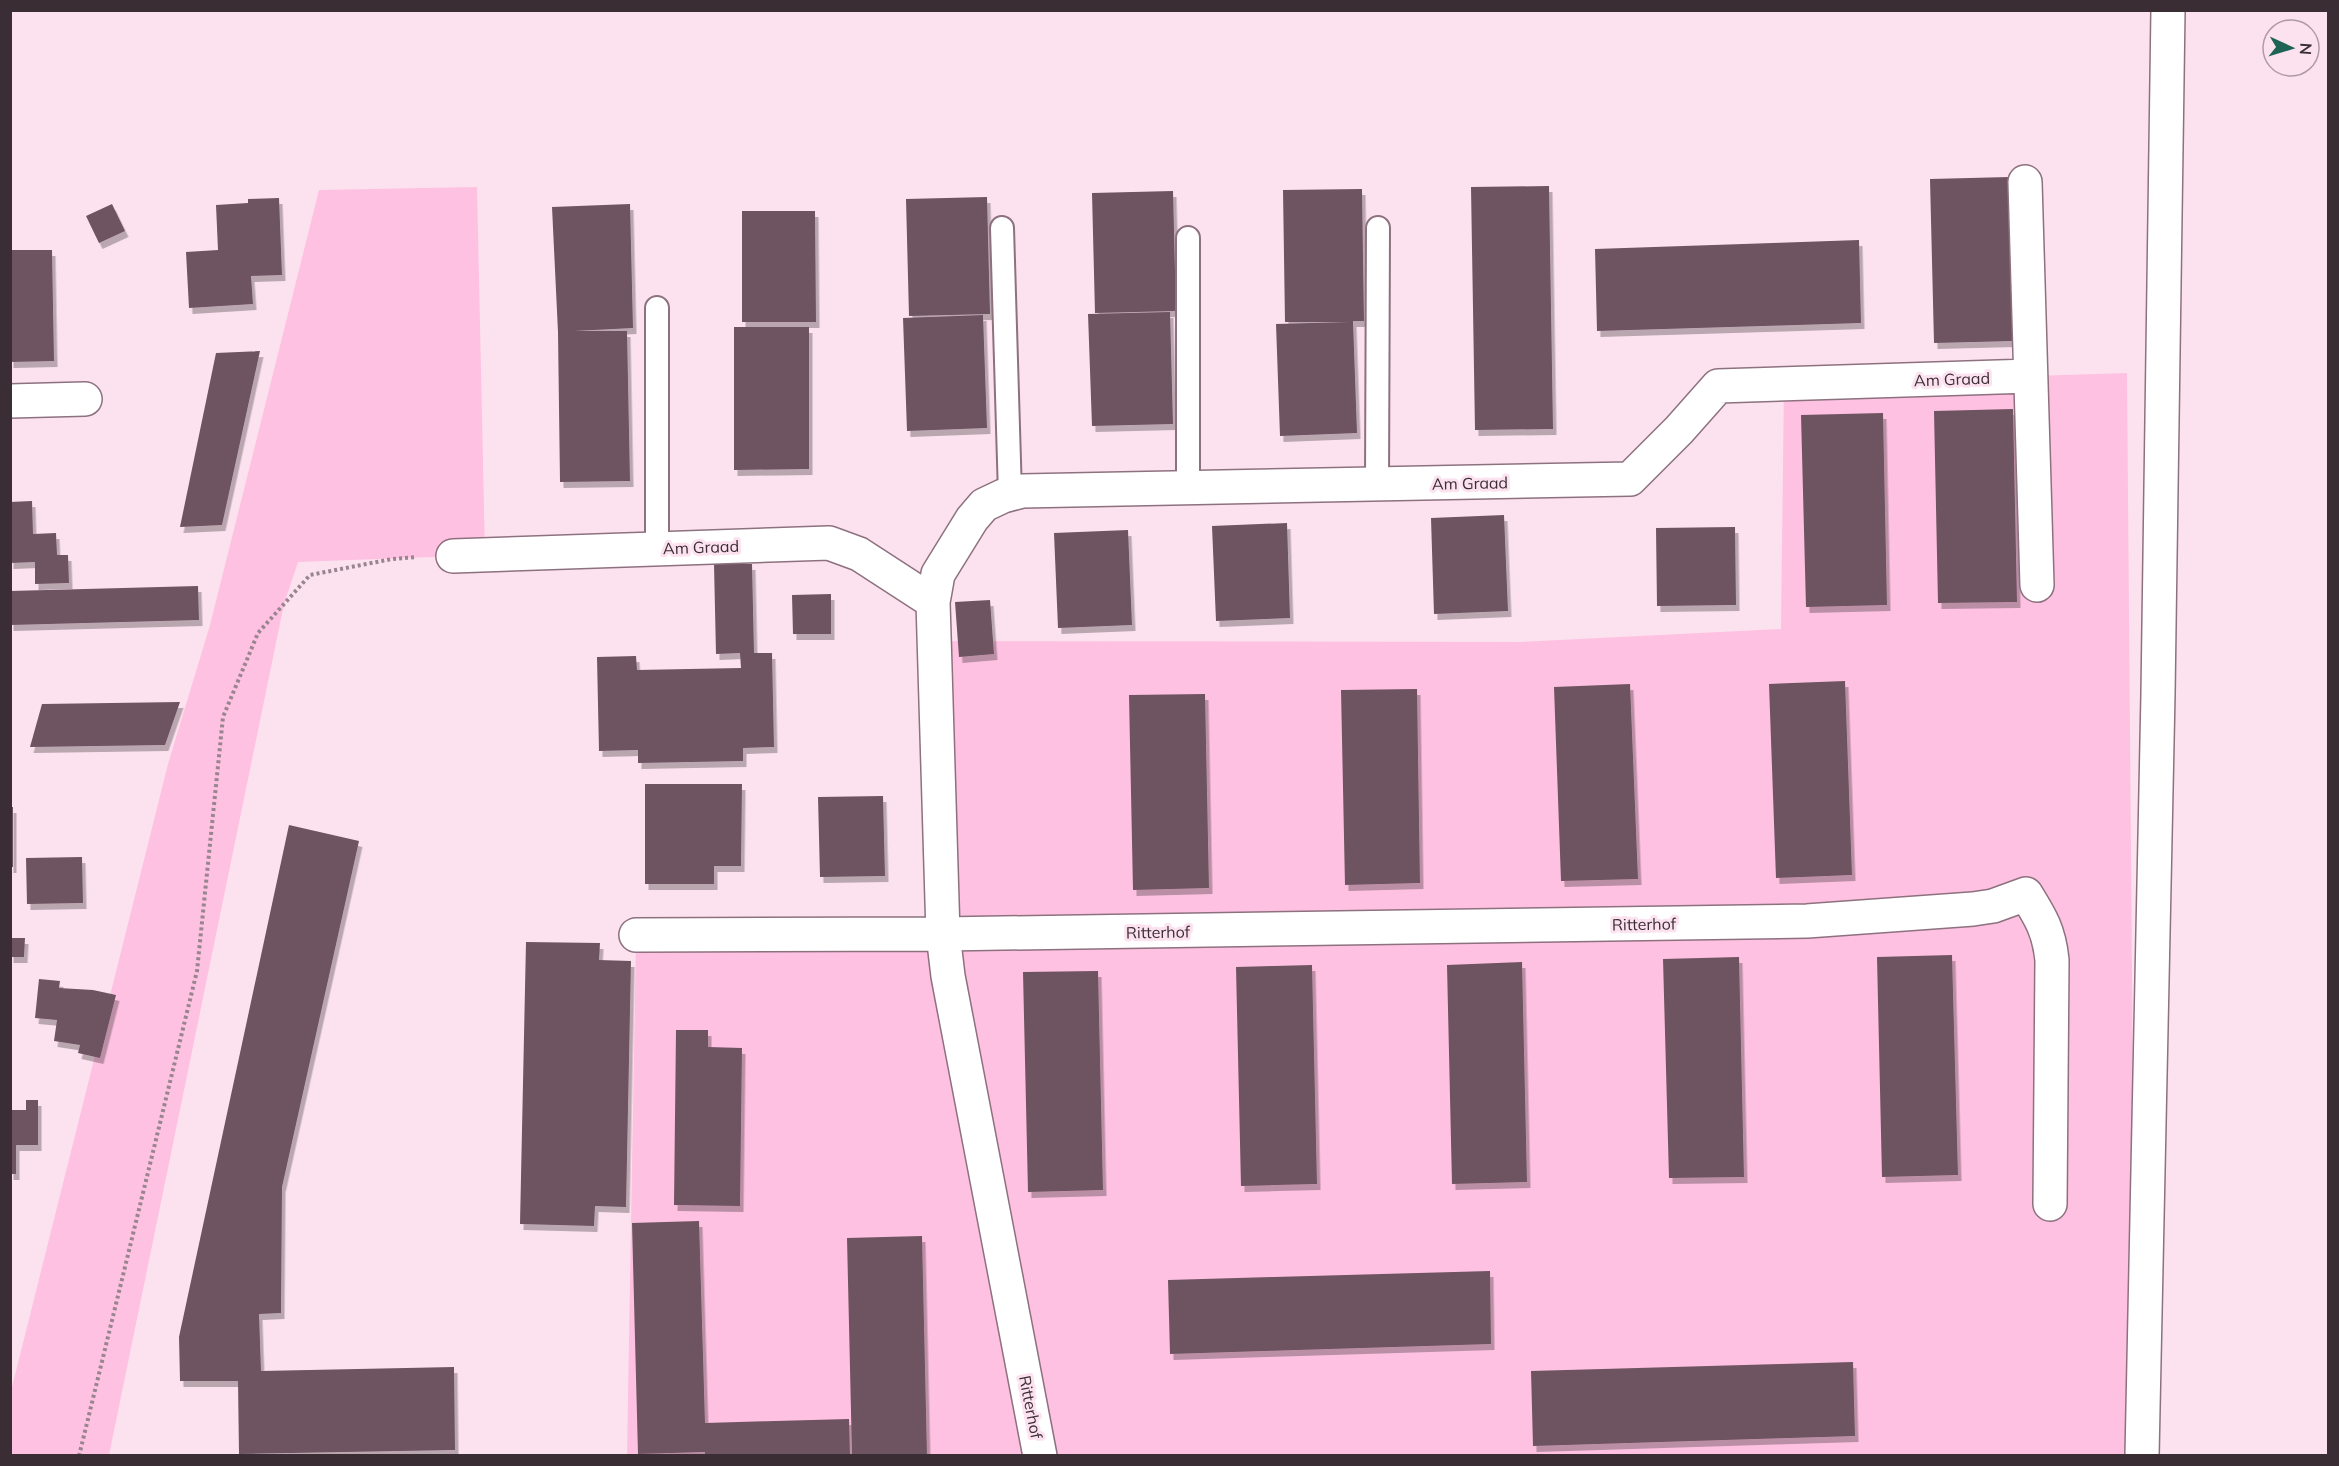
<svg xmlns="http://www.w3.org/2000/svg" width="2339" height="1466" viewBox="0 0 2339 1466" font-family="Mulish,sans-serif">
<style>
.green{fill:#fec1e1}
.building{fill:#6e5361;filter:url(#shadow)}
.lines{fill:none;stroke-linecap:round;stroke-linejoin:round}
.lane-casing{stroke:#8d717f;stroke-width:26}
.street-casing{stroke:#8d717f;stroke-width:36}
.secondary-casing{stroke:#8d717f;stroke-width:36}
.path{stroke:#98858f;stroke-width:4;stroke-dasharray:3 3;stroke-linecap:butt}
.lane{stroke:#fff;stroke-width:22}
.street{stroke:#fff;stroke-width:33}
.secondary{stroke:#fff;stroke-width:33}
.labels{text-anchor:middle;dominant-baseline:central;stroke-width:6;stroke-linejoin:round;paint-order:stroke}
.street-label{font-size:16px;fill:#3a2e34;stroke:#fce2ef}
</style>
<defs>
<filter id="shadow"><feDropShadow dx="3.5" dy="6" stdDeviation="0" flood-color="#0004"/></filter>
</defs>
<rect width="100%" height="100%" fill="#fce2ef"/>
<path class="green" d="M477,187L485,555L298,562L284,604L109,1455L11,1456V1391L168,764L210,625L319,190Z
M2127,373L2136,1455L627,1456L636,935L943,934L934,641L1521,642L1781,629L1784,384Z"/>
<path class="building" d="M2009,177L2013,341L1934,343L1930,179Z
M1549,186L1553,429L1475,430L1471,187Z
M1362,189L1364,321H1353L1357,433L1280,436L1276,324L1349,322H1285L1283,190Z
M1173,191L1176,311L1095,313L1092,193Z
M987,197L990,314L909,316L906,199Z
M279,198L282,275L251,276L253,304L189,308L186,252L218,250L216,205L248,203V199Z
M112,204L125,231L99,243L86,216Z
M630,204L633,328L574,331H627L630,481L560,482L558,332L552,207Z
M742,211H815L816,322H742Z
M1859,240L1861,323L1597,331L1595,249Z
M10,250H52L54,361L10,362Z
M1170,312L1173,424L1092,426L1088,314Z
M983,315L987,428L907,431L903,318Z
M734,327H809V469L734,470Z
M260,351L222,525L180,527L216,353Z
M2013,409L2017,602L1938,603L1934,411Z
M1883,413L1887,605L1806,607L1801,415Z
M32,501L33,534L56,533L57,555H68L69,583L35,584V562L10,563V502Z
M1504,515L1508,611L1434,614L1431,518Z
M1287,523L1290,618L1216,621L1212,526Z
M1735,527L1736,605L1657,606L1656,528Z
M1128,530L1132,625L1058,628L1054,533Z
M714,564H752L754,653H772L774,747L743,748V761L638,763V750L599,751L597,657L636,656L637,670L741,668L740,653L716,654Z
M198,586L199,620L10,625V591Z
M831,594V634H793L792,595Z
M990,600L994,654L959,657L955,602Z
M1845,681L1852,875L1776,878L1769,684Z
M1630,684L1638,879L1561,881L1554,687Z
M1417,689L1420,883L1345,885L1341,690Z
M1205,694L1209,888L1133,890L1129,695Z
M180,702L165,745L30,747L42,704Z
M645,784H742L741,866H714V884H645Z
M883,796L885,876L820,877L818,797Z
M10,807H13V867H10Z
M289,825L359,841L282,1187L281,1313L259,1314L261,1371L454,1367L455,1450L239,1454L238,1381H180L179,1337Z
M82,857L83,903L27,904L26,858Z
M10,938H25L24,957H10Z
M526,942L600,943L599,960L631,961L626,1207L595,1206L594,1226L520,1224Z
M1952,955L1958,1175L1882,1177L1877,957Z
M1739,957L1744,1177L1669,1178L1663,959Z
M1522,962L1527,1182L1452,1184L1447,965Z
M1312,965L1317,1184L1241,1186L1236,967Z
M1098,971L1103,1190L1028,1192L1023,972Z
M39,979L60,981L59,988L93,990L116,995L100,1058L78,1053L80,1045L54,1041L57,1020L35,1018Z
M676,1030H708V1047L742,1048L740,1206L674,1205Z
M26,1100H38V1145H16V1174H10V1110H26Z
M699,1221L705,1423L849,1419L850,1455H705V1452L638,1454L632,1223Z
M922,1236L927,1455H852L847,1238Z
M1490,1271L1491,1344L1170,1354L1168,1280Z
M1853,1362L1855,1436L1533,1446L1531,1371Z"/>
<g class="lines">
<g class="lane-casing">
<path id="lane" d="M1002,228L1010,494
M1188,238V488
M1377,485L1378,228
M657,549V308"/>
</g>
<g class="street-casing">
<path id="street" d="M2025,182L2037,585
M10,401L85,399
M453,556L829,543L859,554L933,602
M636,935L943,934L933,602L938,574L972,519L984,505L1003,496L1022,491L1630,479L1679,430L1718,386L2030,376
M1040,1456L948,976L943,934L1807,921L1973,909L1993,906L2026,894C2041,918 2049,931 2052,960L2050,1204"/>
</g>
<g class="secondary-casing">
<path id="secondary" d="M2142,1456L2158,694L2168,10"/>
</g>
<path class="path" d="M79,1456L197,971L223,717L258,633L310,575L392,559L416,557"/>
<use href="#lane" class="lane"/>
<use href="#street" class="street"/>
<use href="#secondary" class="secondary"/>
</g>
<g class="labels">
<g class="street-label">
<text transform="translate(1952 379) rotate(-2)">Am Graad</text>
<text transform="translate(1470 483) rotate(-1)">Am Graad</text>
<text transform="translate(701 547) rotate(-2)">Am Graad</text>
<text transform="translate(1644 924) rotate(-1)">Ritterhof</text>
<text transform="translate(1158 932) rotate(-1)">Ritterhof</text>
<text transform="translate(1031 1407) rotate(79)">Ritterhof</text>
</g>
</g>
<rect width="2339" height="1466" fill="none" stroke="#3a2e34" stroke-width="24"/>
<g transform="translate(2291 48) rotate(94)"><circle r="28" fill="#fce2ef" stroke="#ae9aa4" stroke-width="1.5"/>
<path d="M0-4.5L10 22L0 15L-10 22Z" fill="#1d6356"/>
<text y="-9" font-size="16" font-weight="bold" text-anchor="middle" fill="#3a2e34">N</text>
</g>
</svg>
